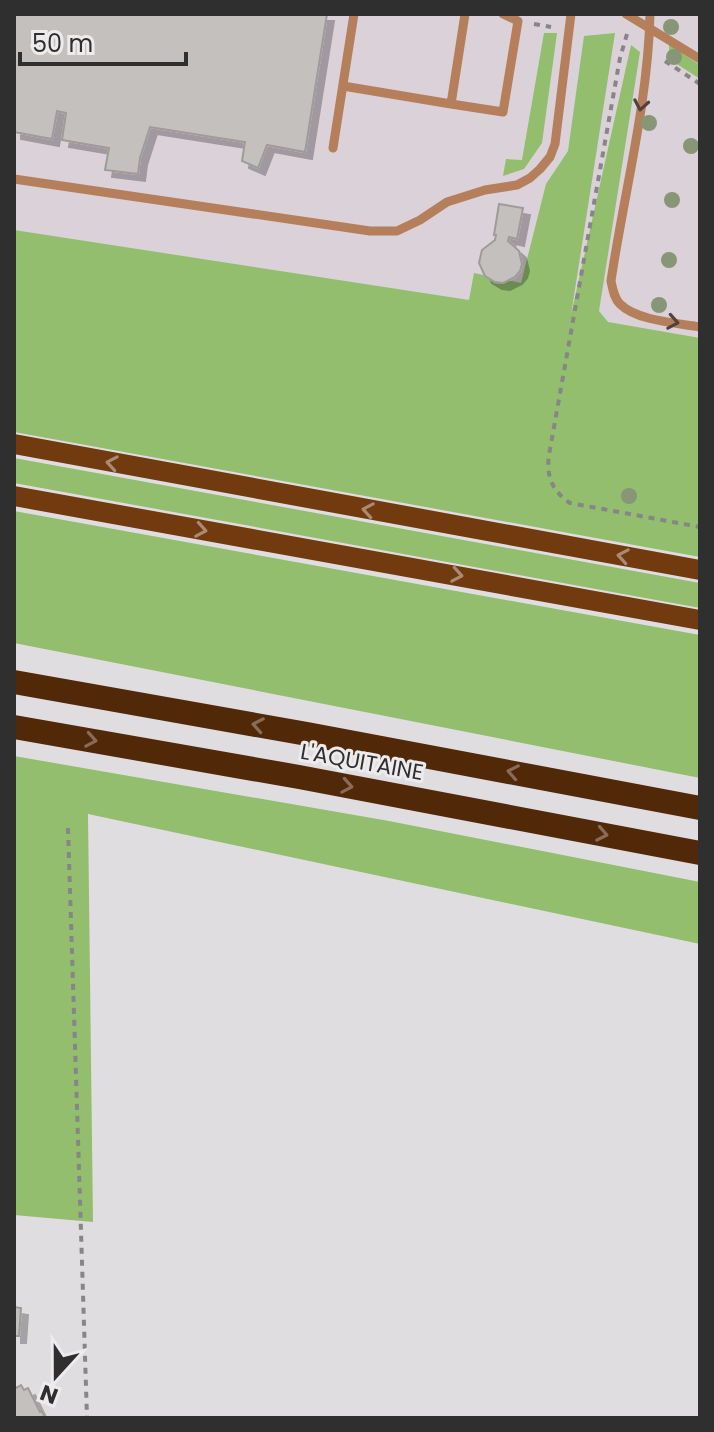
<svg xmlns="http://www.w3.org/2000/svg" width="714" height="1432" viewBox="0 0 714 1432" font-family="Poppins,sans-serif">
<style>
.built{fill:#dad1d9}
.green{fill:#92be6e}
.building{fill:#c4c0be;stroke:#9e9b99;stroke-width:2;filter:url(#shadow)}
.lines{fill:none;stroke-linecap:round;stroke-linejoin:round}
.path{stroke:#878587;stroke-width:4;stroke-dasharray:6 6;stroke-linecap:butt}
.lane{stroke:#b57f5c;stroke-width:9}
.primary{stroke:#723a0f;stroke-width:20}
.highway{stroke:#512808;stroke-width:24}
.tree{fill:#869676}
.oneway{stroke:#51433b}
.oneway2{stroke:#aa8a73}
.oneway3{stroke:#886c58}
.labels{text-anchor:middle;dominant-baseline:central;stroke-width:6;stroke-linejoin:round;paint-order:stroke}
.street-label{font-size:22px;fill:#302f30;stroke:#eeebed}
</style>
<defs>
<filter id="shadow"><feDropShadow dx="7" dy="7" stdDeviation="0" flood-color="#0004"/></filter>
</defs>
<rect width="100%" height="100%" fill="#e0dde0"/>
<path class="built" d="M14,14H700V477L14,370Z"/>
<path class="green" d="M544,33H557L542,143L524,169L503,176L506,159L522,160Z
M615,33L571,315L631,45L640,52L599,311L608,322L700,338V557L14,432V230L469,300L474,273L521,283L546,184L568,151L584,36Z
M669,44L700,65V79L669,59Z
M14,458L700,583V608L14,483Z
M14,511L700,635V778L14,643Z
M14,756L389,821L700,882V944L88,814L93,1222L14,1215Z"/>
<path class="building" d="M14,14H327L305,152L267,145L258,168L242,161L245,142L150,127L140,158L138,174L105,170L109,148L62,140L66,113L57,111L52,139L14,132Z
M499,204L523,208L517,239L509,237L508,241L519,251L522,264L520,271L515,277L503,283L495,282L485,276L479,263L482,250L495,240L496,235H494Z
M14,1307L21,1308L19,1336H14Z
M14,1384L16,1388L21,1385L24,1390L28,1388L40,1412L42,1411L45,1418H14Z"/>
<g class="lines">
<path class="path" d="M534,24L551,27
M627,34L620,58L549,455C546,476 552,491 570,503L700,527
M665,61L700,84
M68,828L87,1418"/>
<path class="lane" d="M626,14L700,59
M650,14C648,104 624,193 611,281C613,290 614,298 620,304C637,321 678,323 700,327
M343,86L451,104L465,14
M451,104L503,112L518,21L503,14
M333,148L354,14
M14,179L370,231H397L420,220L447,202L485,190L517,185L530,178L540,169L550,157L555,144L571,14"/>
<path class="primary" d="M14,444L700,570
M14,496L700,620"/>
<path class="highway" d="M14,682L307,734L700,808
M14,727L299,777L700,853"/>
</g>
<g class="tree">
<circle cx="671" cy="27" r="8"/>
<circle cx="674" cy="57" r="8"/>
<circle cx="649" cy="123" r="8"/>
<circle cx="691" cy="146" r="8"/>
<circle cx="672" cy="200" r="8"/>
<circle cx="669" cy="260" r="8"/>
<circle cx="659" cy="305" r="8"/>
<circle cx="629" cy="496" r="8"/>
</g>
<defs><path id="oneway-chevron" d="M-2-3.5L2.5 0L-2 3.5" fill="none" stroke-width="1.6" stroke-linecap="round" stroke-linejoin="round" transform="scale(2)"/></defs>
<g class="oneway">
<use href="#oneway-chevron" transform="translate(641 105) rotate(100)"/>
<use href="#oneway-chevron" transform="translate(673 322) rotate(10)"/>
</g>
<g class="oneway2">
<use href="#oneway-chevron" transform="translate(112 463) rotate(-170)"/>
<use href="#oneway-chevron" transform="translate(368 510) rotate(-170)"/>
<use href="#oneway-chevron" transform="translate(201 530) rotate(10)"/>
<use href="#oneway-chevron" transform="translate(623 556) rotate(-170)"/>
<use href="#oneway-chevron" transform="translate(457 575) rotate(10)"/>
</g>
<g class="oneway3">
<use href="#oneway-chevron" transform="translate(258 725) rotate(-170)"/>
<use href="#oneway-chevron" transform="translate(91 740) rotate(10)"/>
<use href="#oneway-chevron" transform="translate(513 772) rotate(-169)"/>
<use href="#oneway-chevron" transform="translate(347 786) rotate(10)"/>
<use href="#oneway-chevron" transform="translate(602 834) rotate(11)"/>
</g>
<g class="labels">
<g class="street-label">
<text transform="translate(362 762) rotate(10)">L'AQUITAINE</text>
</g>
</g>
<rect width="714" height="1432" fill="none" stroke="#302f30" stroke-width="32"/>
<g transform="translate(56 1376) rotate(201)" stroke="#eeebed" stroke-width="6" paint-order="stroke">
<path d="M0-6L14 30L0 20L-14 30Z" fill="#302f30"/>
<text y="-12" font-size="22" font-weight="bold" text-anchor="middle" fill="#302f30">N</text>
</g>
<path d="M20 52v12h166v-12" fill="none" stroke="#302f30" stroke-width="4"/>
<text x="32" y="52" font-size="24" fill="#302f30" stroke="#eeebed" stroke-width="6" paint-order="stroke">50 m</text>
</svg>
